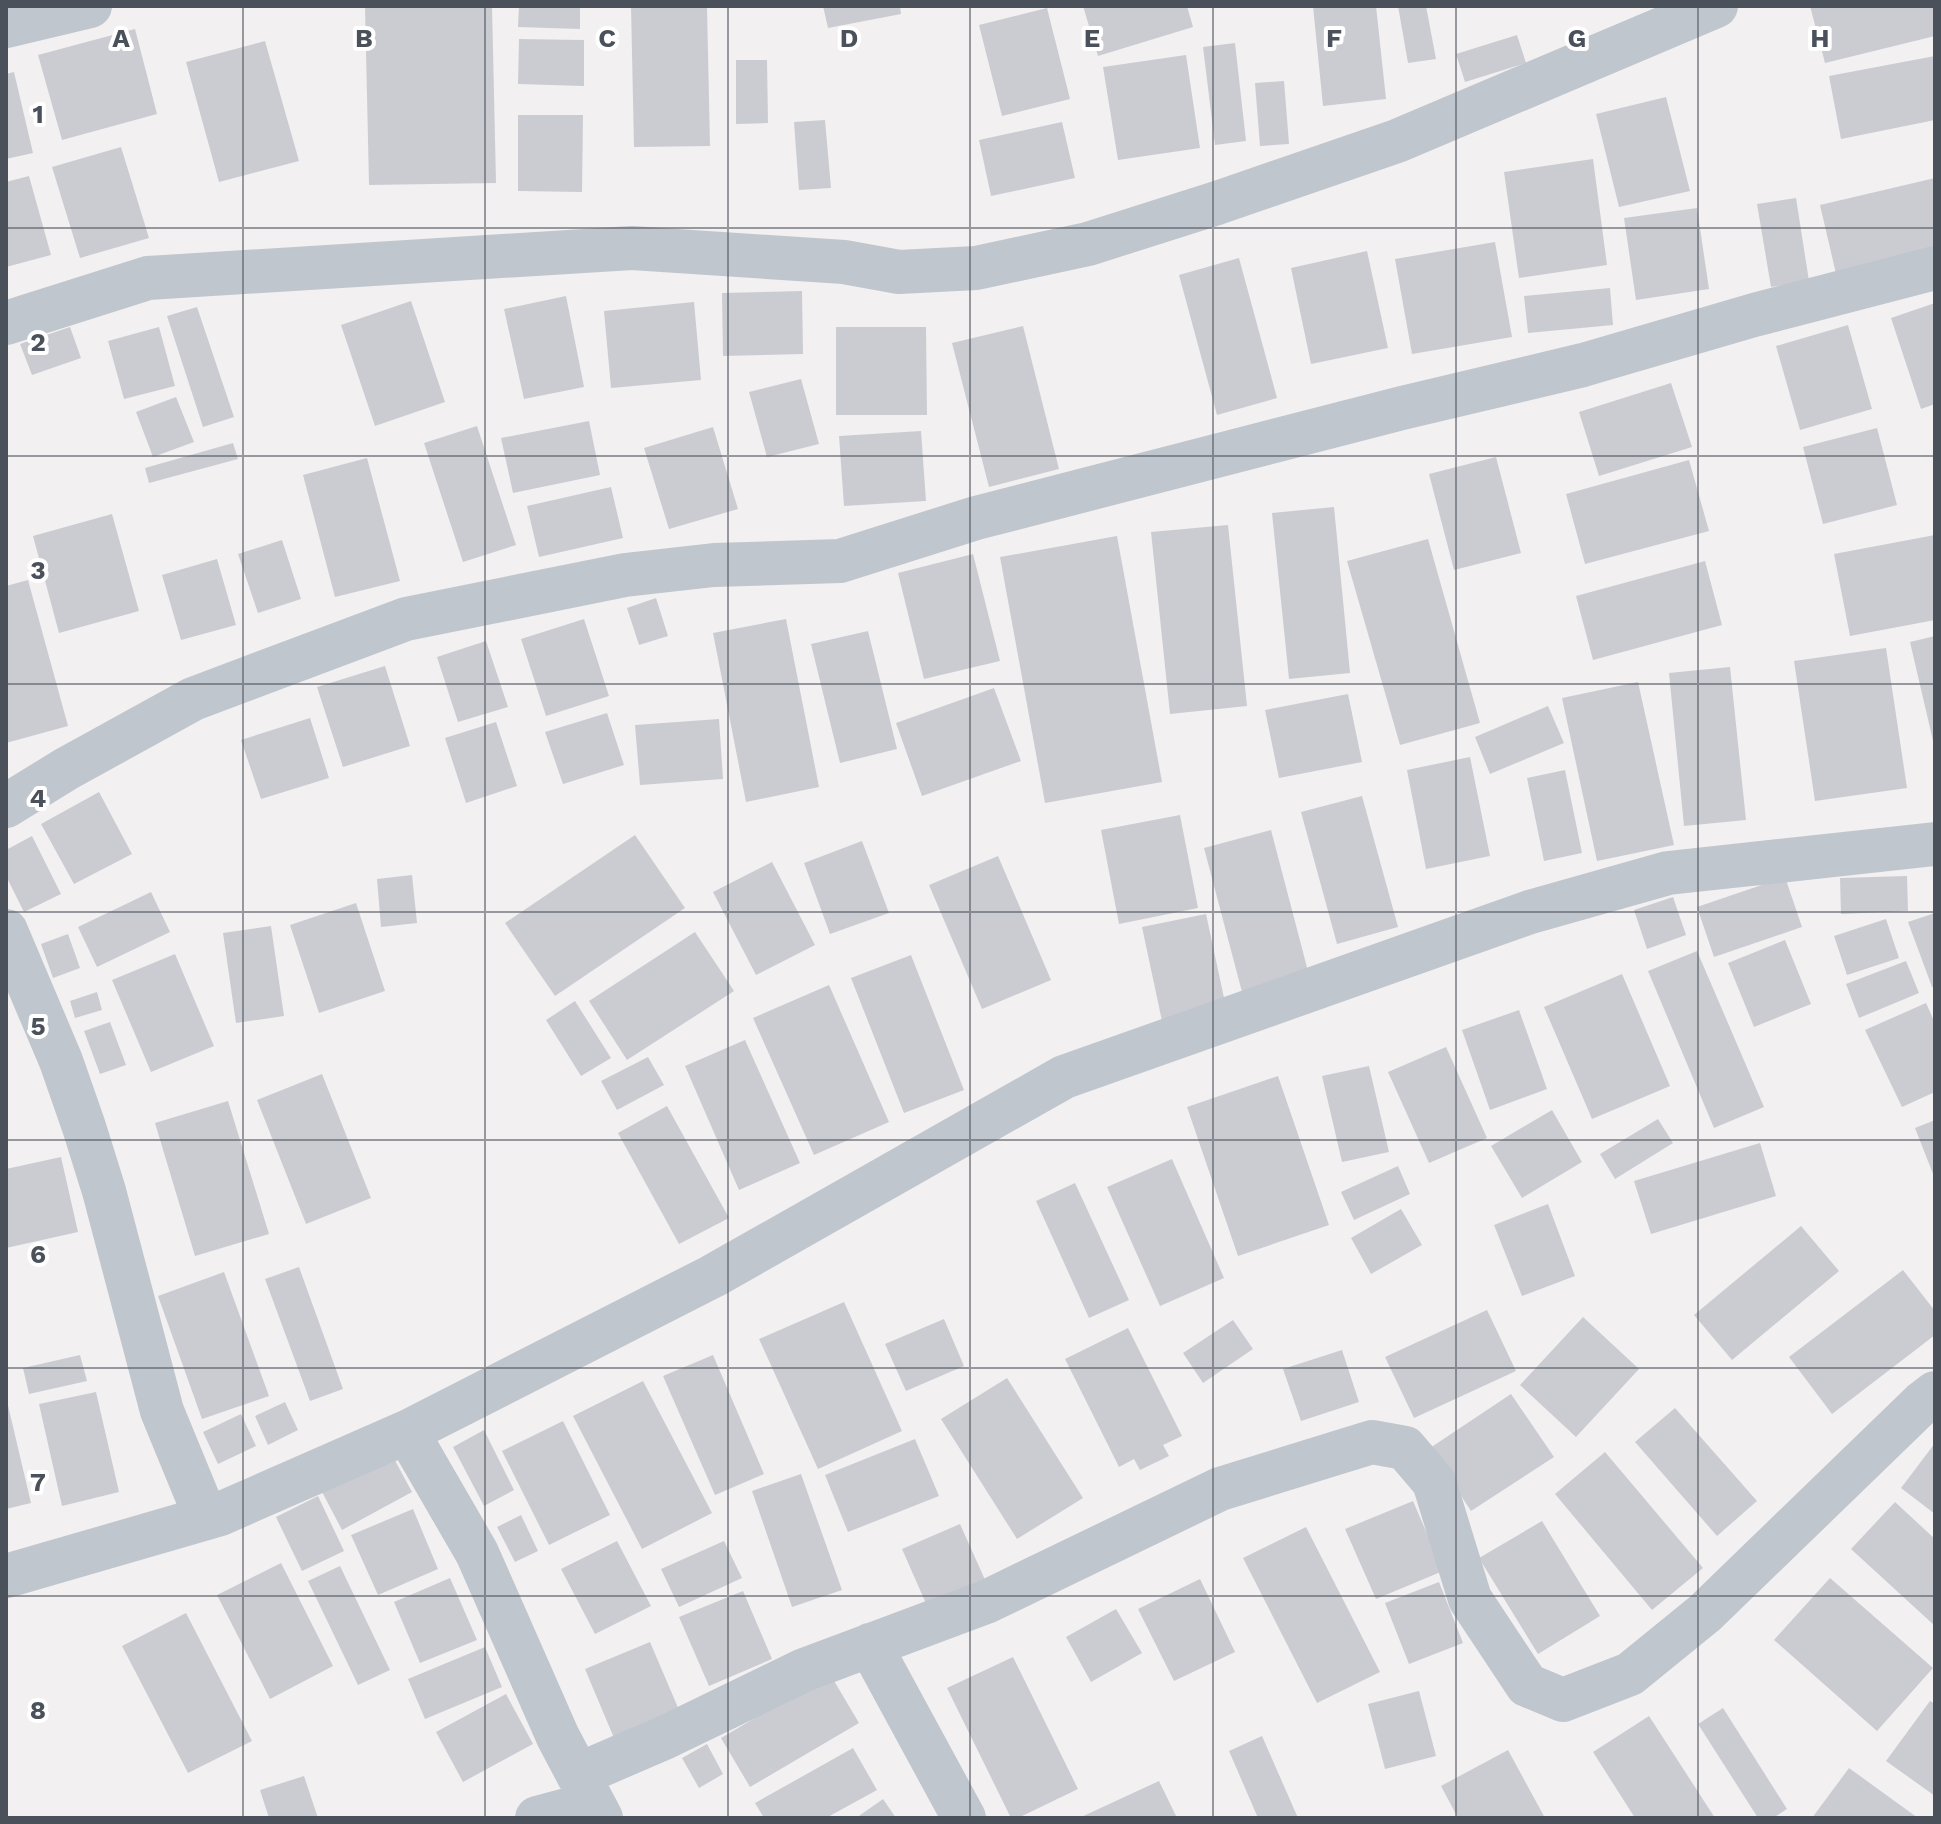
<svg xmlns="http://www.w3.org/2000/svg" width="1941" height="1824" viewBox="0 0 1941 1824" font-family="'Work Sans',sans-serif">
<style>
.building{fill:#cbccd2}
.lines{fill:none;stroke-linecap:round;stroke-linejoin:round}
.street{stroke:#c0c6cd;stroke-width:44}
.grid{fill:none;stroke:#4a515b;stroke-width:2;stroke-opacity:0.55}
.grid-label{font-size:26px;text-anchor:middle;font-weight:bold;fill:#4a515b;stroke:#fff;stroke-width:8;stroke-linejoin:round;paint-order:stroke}
</style>
<rect width="100%" height="100%" fill="#f2f0f0"/>
<path class="building" d="M365,6H492L496,183L369,185Z
M519,6H580V29L518,27Z
M631,6H707L710,146L634,147Z
M823,6H900L901,14L828,28Z
M1083,6H1187L1193,27L1098,56Z
M1313,6H1376L1386,99L1323,106Z
M1398,6H1426L1436,59L1408,63Z
M1810,6H1935V36L1825,63Z
M1047,8L1070,99L1002,116L979,25Z
M135,29L157,114L62,140L38,55Z
M1517,35L1526,63L1465,82L1456,54Z
M519,39L584,40V86L518,84Z
M265,41L299,161L219,182L186,62Z
M1235,43L1246,141L1215,145L1203,47Z
M1186,55L1200,148L1118,160L1103,67Z
M1935,56V120L1841,139L1829,76Z
M736,60H767L768,123L736,124Z
M14,72L33,153L6,159V74Z
M1284,81L1289,144L1260,146L1255,83Z
M1666,97L1690,191L1619,207L1596,114Z
M518,115H583L582,192L518,191Z
M825,120L831,188L799,190L794,122Z
M1062,122L1075,178L991,196L979,140Z
M121,147L149,238L80,258L52,167Z
M1593,159L1607,265L1519,278L1504,172Z
M29,176L51,255L6,267V182Z
M1935,178V255L1837,278L1820,205Z
M1796,198L1809,281L1771,287L1757,204Z
M1697,208L1709,289L1636,300L1624,218Z
M1495,242L1512,337L1412,354L1395,259Z
M1367,251L1388,348L1311,364L1291,268Z
M1239,258L1277,398L1217,415L1179,275Z
M1610,288L1613,325L1528,333L1524,296Z
M802,291L803,354L723,356L722,293Z
M566,296L584,387L524,399L504,309Z
M411,301L445,402L375,426L341,325Z
M694,302L701,380L611,388L604,311Z
M1935,303V404L1921,409L1891,318Z
M197,307L234,417L203,427L167,316Z
M1848,325L1872,409L1800,430L1776,346Z
M1023,326L1059,469L989,487L952,343Z
M70,327L81,358L32,375L20,344Z
M159,327L175,386L124,399L108,341Z
M836,327H926L927,415H836Z
M801,379L819,444L767,457L749,392Z
M1671,383L1692,447L1599,476L1579,412Z
M176,397L194,442L153,457L136,412Z
M589,421L600,475L513,493L501,438Z
M477,426L516,545L463,562L424,443Z
M713,427L738,509L669,529L644,448Z
M1877,428L1897,505L1823,524L1803,447Z
M921,431L926,501L844,506L839,436Z
M233,443L238,459L149,483L145,468Z
M1496,457L1521,553L1454,570L1429,474Z
M367,458L400,581L335,597L303,475Z
M1689,460L1709,531L1585,564L1566,494Z
M611,487L623,538L539,557L527,506Z
M1334,507L1350,673L1289,679L1272,513Z
M112,514L139,611L59,633L33,536Z
M1228,525L1247,706L1170,714L1151,532Z
M1935,535V620L1850,636L1834,554Z
M1117,536L1162,782L1045,803L1000,557Z
M1428,539L1480,723L1400,745L1347,561Z
M282,540L301,599L258,613L238,554Z
M973,554L1000,661L924,679L898,573Z
M217,559L236,625L181,640L162,575Z
M1705,561L1722,625L1593,660L1576,596Z
M28,580L68,726L6,743V586Z
M656,598L668,636L639,645L627,608Z
M584,619L609,696L546,716L521,639Z
M786,619L819,787L746,802L713,633Z
M868,631L897,749L840,763L811,644Z
M1935,636V745H1934L1910,642Z
M486,641L508,707L458,722L437,657Z
M1886,648L1907,788L1815,801L1794,661Z
M385,666L410,746L343,767L317,687Z
M1730,667L1746,820L1684,826L1669,673Z
M1638,682L1674,845L1597,861L1562,698Z
M994,688L1021,761L922,796L896,723Z
M1348,694L1362,762L1279,778L1265,710Z
M1548,706L1564,743L1490,774L1475,737Z
M607,713L624,765L563,784L545,732Z
M310,718L329,778L261,799L241,740Z
M719,719L723,779L640,785L635,725Z
M496,722L517,786L466,803L445,738Z
M1470,757L1490,856L1426,869L1407,770Z
M1565,770L1582,853L1544,861L1527,778Z
M99,792L132,854L74,884L41,824Z
M1362,796L1398,927L1337,944L1301,812Z
M1180,815L1198,908L1119,924L1101,830Z
M1271,830L1309,975L1242,992L1204,848Z
M635,835L685,908L555,996L505,923Z
M32,836L61,894L24,912L6,876V850Z
M862,841L889,913L830,934L804,863Z
M998,856L1051,980L982,1009L929,885Z
M772,862L815,945L756,975L713,892Z
M412,875L417,923L381,927L377,879Z
M1907,876L1908,911L1841,914L1840,878Z
M1785,877L1802,927L1714,957L1697,907Z
M151,892L170,932L97,967L78,927Z
M1673,897L1686,935L1647,949L1634,910Z
M356,903L385,991L319,1013L290,925Z
M1935,913V986L1932,987L1908,922Z
M1206,914L1226,1007L1162,1021L1142,927Z
M1886,919L1899,958L1847,975L1834,936Z
M271,926L284,1016L236,1023L223,933Z
M695,932L734,991L627,1060L589,1001Z
M68,934L80,968L53,978L41,944Z
M1785,940L1811,1004L1754,1027L1728,963Z
M1697,951L1764,1107L1714,1128L1648,971Z
M175,954L214,1046L151,1072L112,980Z
M911,955L964,1090L904,1113L851,978Z
M1906,961L1919,993L1859,1018L1846,984Z
M1622,974L1670,1086L1592,1119L1544,1007Z
M829,985L889,1122L814,1155L753,1018Z
M97,992L102,1010L75,1018L70,1001Z
M575,1001L611,1058L581,1076L546,1020Z
M1926,1003L1935,1023V1092L1902,1107L1865,1030Z
M1519,1010L1547,1089L1490,1110L1462,1030Z
M110,1022L126,1065L100,1074L84,1031Z
M745,1040L800,1163L739,1190L685,1066Z
M1446,1047L1487,1138L1429,1163L1388,1072Z
M648,1057L664,1085L617,1110L601,1081Z
M1369,1066L1389,1152L1342,1162L1322,1076Z
M322,1074L371,1198L306,1224L257,1100Z
M1278,1076L1329,1225L1238,1256L1187,1107Z
M228,1101L269,1234L195,1256L155,1123Z
M667,1106L729,1218L679,1244L618,1133Z
M1552,1110L1582,1162L1522,1198L1491,1146Z
M1658,1119L1673,1143L1615,1179L1600,1154Z
M1935,1120V1179L1915,1128Z
M1760,1143L1776,1196L1651,1234L1634,1181Z
M61,1157L78,1232L6,1248V1169Z
M1172,1159L1224,1278L1160,1306L1107,1187Z
M1398,1166L1410,1194L1354,1220L1341,1192Z
M1075,1183L1129,1300L1089,1318L1036,1201Z
M1548,1204L1575,1276L1522,1296L1494,1225Z
M1401,1209L1422,1245L1371,1274L1351,1238Z
M1801,1226L1839,1271L1732,1360L1694,1315Z
M299,1267L343,1389L310,1401L265,1279Z
M1903,1270L1935,1311V1335L1832,1414L1789,1357Z
M224,1272L269,1396L202,1419L158,1296Z
M844,1302L902,1431L818,1469L759,1339Z
M1487,1310L1516,1371L1414,1418L1385,1357Z
M1583,1317L1639,1369L1576,1437L1520,1385Z
M944,1319L964,1366L906,1391L885,1344Z
M1233,1320L1253,1349L1203,1383L1183,1353Z
M1128,1328L1182,1436L1163,1445L1169,1456L1140,1470L1134,1459L1119,1467L1065,1359Z
M1342,1350L1359,1402L1301,1421L1283,1369Z
M80,1355L87,1381L29,1394L23,1368Z
M713,1355L764,1474L715,1495L663,1376Z
M1007,1378L1083,1498L1017,1539L941,1419Z
M643,1381L712,1513L642,1549L573,1416Z
M96,1392L119,1492L62,1506L39,1404Z
M1511,1394L1554,1457L1471,1511L1430,1448Z
M6,1397L31,1503L6,1509Z
M285,1402L298,1430L268,1445L255,1416Z
M1675,1408L1757,1501L1717,1536L1635,1442Z
M241,1414L256,1446L218,1464L203,1432Z
M563,1421L610,1515L549,1545L502,1451Z
M484,1430L514,1490L484,1506L453,1447Z
M915,1439L939,1496L848,1532L825,1475Z
M1935,1443V1514L1901,1488Z
M1605,1452L1703,1568L1652,1610L1555,1494Z
M391,1453L412,1492L342,1530L321,1490Z
M801,1474L842,1590L792,1607L752,1491Z
M318,1496L344,1551L302,1571L276,1517Z
M1413,1501L1443,1571L1376,1599L1345,1529Z
M1895,1502L1935,1539V1626L1851,1549Z
M413,1509L438,1569L378,1595L351,1535Z
M521,1515L538,1551L515,1562L497,1527Z
M1542,1521L1600,1616L1538,1654L1479,1558Z
M960,1524L986,1582L928,1608L902,1549Z
M1306,1527L1380,1672L1317,1703L1243,1558Z
M617,1541L651,1606L595,1634L561,1569Z
M724,1541L742,1578L679,1607L661,1569Z
M281,1563L333,1666L270,1699L217,1595Z
M340,1566L390,1670L358,1685L308,1581Z
M450,1578L477,1640L420,1663L394,1602Z
M1830,1578L1933,1668L1877,1731L1774,1640Z
M1200,1579L1235,1652L1174,1681L1138,1609Z
M1439,1582L1463,1643L1409,1664L1385,1603Z
M743,1591L772,1659L709,1686L679,1617Z
M1116,1609L1142,1653L1091,1682L1066,1637Z
M186,1613L252,1741L188,1773L122,1646Z
M650,1642L679,1710L614,1738L585,1669Z
M485,1647L502,1687L425,1719L408,1679Z
M1013,1657L1078,1789L1018,1818H1011L947,1688Z
M830,1674L859,1723L750,1787L721,1738Z
M1419,1691L1436,1756L1385,1769L1368,1704Z
M506,1694L533,1744L463,1782L436,1732Z
M1930,1701L1935,1704V1796L1886,1761Z
M1723,1708L1787,1809L1773,1818H1758L1698,1724Z
M1649,1716L1715,1818H1635L1593,1752Z
M1262,1736L1298,1818H1258L1229,1751Z
M707,1744L723,1774L699,1788L682,1758Z
M853,1748L877,1790L826,1818H764L755,1803Z
M1508,1750L1545,1818H1458L1441,1786Z
M1849,1768L1918,1818H1812Z
M304,1776L318,1818H269L260,1790Z
M1159,1781L1177,1818H1079Z
M883,1799L896,1818H856Z"/>
<g class="lines">
<path class="street" d="M6,26L90,6
M6,323L148,278L632,248L844,262L899,272L976,268L1088,244L1217,203L1397,141L1716,6
M6,806L66,769L193,699L406,619L625,575L714,565L840,561L976,518L1402,408L1583,365L1754,315L1935,268
M6,931L61,1061L84,1127L104,1191L162,1411L206,1518
M407,1432L477,1553L558,1737L601,1818
M6,1576L220,1514L407,1432L713,1276L1064,1077L1530,912L1668,873L1935,844
M870,1645L964,1818
M578,1775L666,1737L804,1670L986,1602L1220,1489L1372,1442L1405,1448L1434,1482L1470,1599L1527,1685L1563,1700L1630,1674L1705,1613L1922,1403L1935,1393
M537,1818L593,1803"/>
</g>
<path class="grid" d="M243,6V1818M485,6V1818M728,6V1818M970,6V1818M1213,6V1818M1456,6V1818M1698,6V1818M6,228H1935M6,456H1935M6,684H1935M6,912H1935M6,1140H1935M6,1368H1935M6,1596H1935"/>
<g class="grid-label">
<text x="121" y="47">A</text>
<text x="364" y="47">B</text>
<text x="607" y="47">C</text>
<text x="849" y="47">D</text>
<text x="1092" y="47">E</text>
<text x="1334" y="47">F</text>
<text x="1577" y="47">G</text>
<text x="1820" y="47">H</text>
<text x="38" y="123">1</text>
<text x="38" y="351">2</text>
<text x="38" y="579">3</text>
<text x="38" y="807">4</text>
<text x="38" y="1035">5</text>
<text x="38" y="1263">6</text>
<text x="38" y="1491">7</text>
<text x="38" y="1719">8</text>
</g>
<rect width="1941" height="1824" fill="none" stroke="#4a515b" stroke-width="16"/>
</svg>
